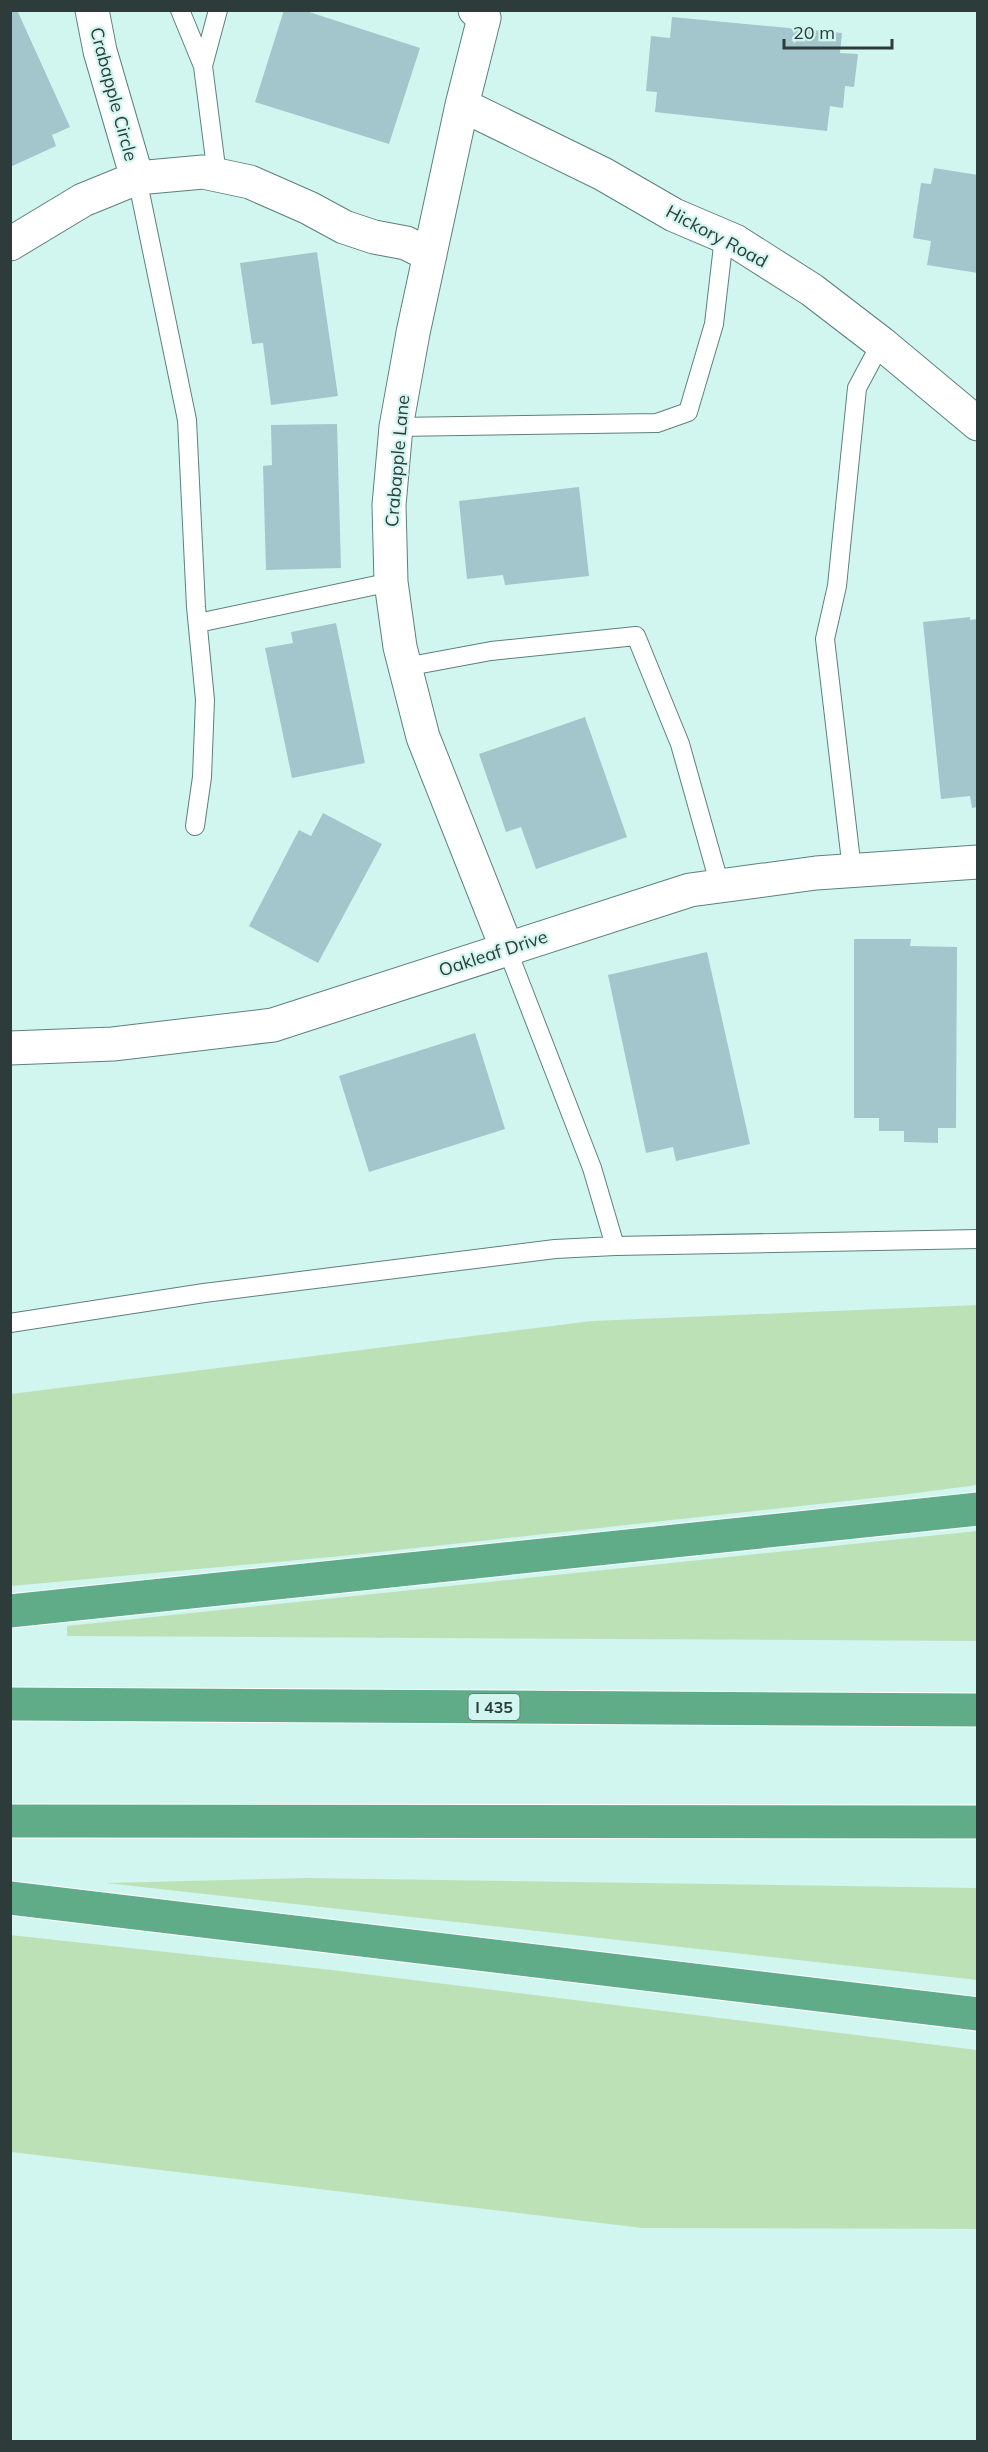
<svg xmlns="http://www.w3.org/2000/svg" width="988" height="2452" viewBox="0 0 988 2452" font-family="Mulish,sans-serif">
<style>
.green{fill:#bde1b6}
.building{fill:#a2c6cb}
.lines{fill:none;stroke-linecap:round;stroke-linejoin:round}
.service-casing{stroke:#5e807b;stroke-width:20}
.minor-casing{stroke:#5e807b;stroke-width:35}
.motorway-casing{stroke:#fff;stroke-width:35}
.service{stroke:#fff;stroke-width:18}
.minor{stroke:#fff;stroke-width:33}
.motorway{stroke:#60ac89;stroke-width:33}
.labels{text-anchor:middle;dominant-baseline:central;stroke-width:4.5;stroke-linejoin:round;paint-order:stroke}
.shield{fill:#d1f6f0;stroke:#5e7471;stroke-width:1.5}
.shield-label{font-size:16px;font-weight:bold;fill:#2d3c3a}
.street-label{font-size:18px;fill:#2d3c3a;stroke:#d1f6f0}
</style>
<rect width="100%" height="100%" fill="#d1f6f0"/>
<path class="green" d="M977,1305V1485L901,1495L342,1556L11,1586V1394L592,1321Z
M977,1531V1641L67,1636V1626Z
M308,1878L977,1888V1980L106,1883Z
M10,1935L332,1970L977,2050V2229L642,2228L11,2152Z"/>
<path class="building" d="M10,10H17L70,127L52,135L56,146L10,167Z
M284,10H303L420,48L389,144L255,102Z
M672,17L842,33L840,53L858,54L854,87L845,86L843,108L830,106L827,131L655,112L657,92L646,91L651,36L670,38Z
M934,168L978,175V273L927,265L931,241L913,238L921,183L931,184Z
M317,252L338,396L271,405L263,343L252,344L240,263Z
M337,424L341,568L266,570L263,466L272,465L271,425Z
M579,487L589,576L505,585L503,575L467,579L459,501Z
M970,617V620L978,619V807L972,808L970,796L941,799L923,622Z
M336,623L365,763L292,778L265,648L293,643L291,632Z
M585,717L627,837L536,869L521,827L506,832L479,754Z
M323,813L382,844L318,963L249,926L299,830L311,836Z
M854,939H911L910,946L957,947L956,1128H938V1143L904,1142V1131H879V1118H854Z
M707,952L750,1144L676,1161L673,1147L646,1153L608,975Z
M475,1033L505,1129L369,1172L339,1076Z"/>
<g class="lines">
<g class="service-casing">
<path id="service" d="M180,10L203,66L217,175
M203,66L218,10
M137,178L187,420L196,607L205,700L202,777L195,826
M396,427L657,423L688,412L714,324L724,237
M198,623L391,582
M405,667L491,651L636,636L680,744L720,886
M852,870L825,639L837,586L857,388L881,343
M507,949L592,1168L615,1246
M10,1323L204,1293L555,1249L615,1246L978,1239"/>
</g>
<g class="minor-casing">
<path id="minor" d="M92,10L100,51L137,178
M475,10L484,18L462,105L413,333L396,427L389,505L391,582L400,647L423,737L507,949
M462,105L603,174L674,215L735,241L812,290L881,343L978,424
M10,244L83,200L137,178L203,172L250,182L309,208L344,227L374,237L406,243L430,255
M10,1048L113,1044L273,1025L690,890L816,873L978,862"/>
</g>
<g class="motorway-casing">
<path id="motorway" d="M10,1611L978,1509
M10,1704L978,1710
M10,1821L978,1822
M10,1898L978,2014"/>
</g>
<use href="#service" class="service"/>
<use href="#minor" class="minor"/>
<use href="#motorway" class="motorway"/>
</g>
<g class="labels">
<rect class="shield" x="468.5" y="1694" width="51" height="26" rx="4.5"/>
<g class="shield-label">
<text x="494" y="1707">I 435</text>
</g>
<g class="street-label">
<text transform="translate(114 94) rotate(75)">Crabapple Circle</text>
<text transform="translate(717 236) rotate(28)">Hickory Road</text>
<text transform="translate(397 461) rotate(-85)">Crabapple Lane</text>
<text transform="translate(493 953) rotate(-18)">Oakleaf Drive</text>
</g>
</g>
<rect width="988" height="2452" fill="none" stroke="#2d3c3a" stroke-width="24"/>
<path d="M784 39v9h108v-9" fill="none" stroke="#2d3c3a" stroke-width="3"/>
<text x="793" y="39" font-size="18" fill="#2d3c3a" stroke="#d1f6f0" stroke-width="4.5" paint-order="stroke">20 m</text>
</svg>
